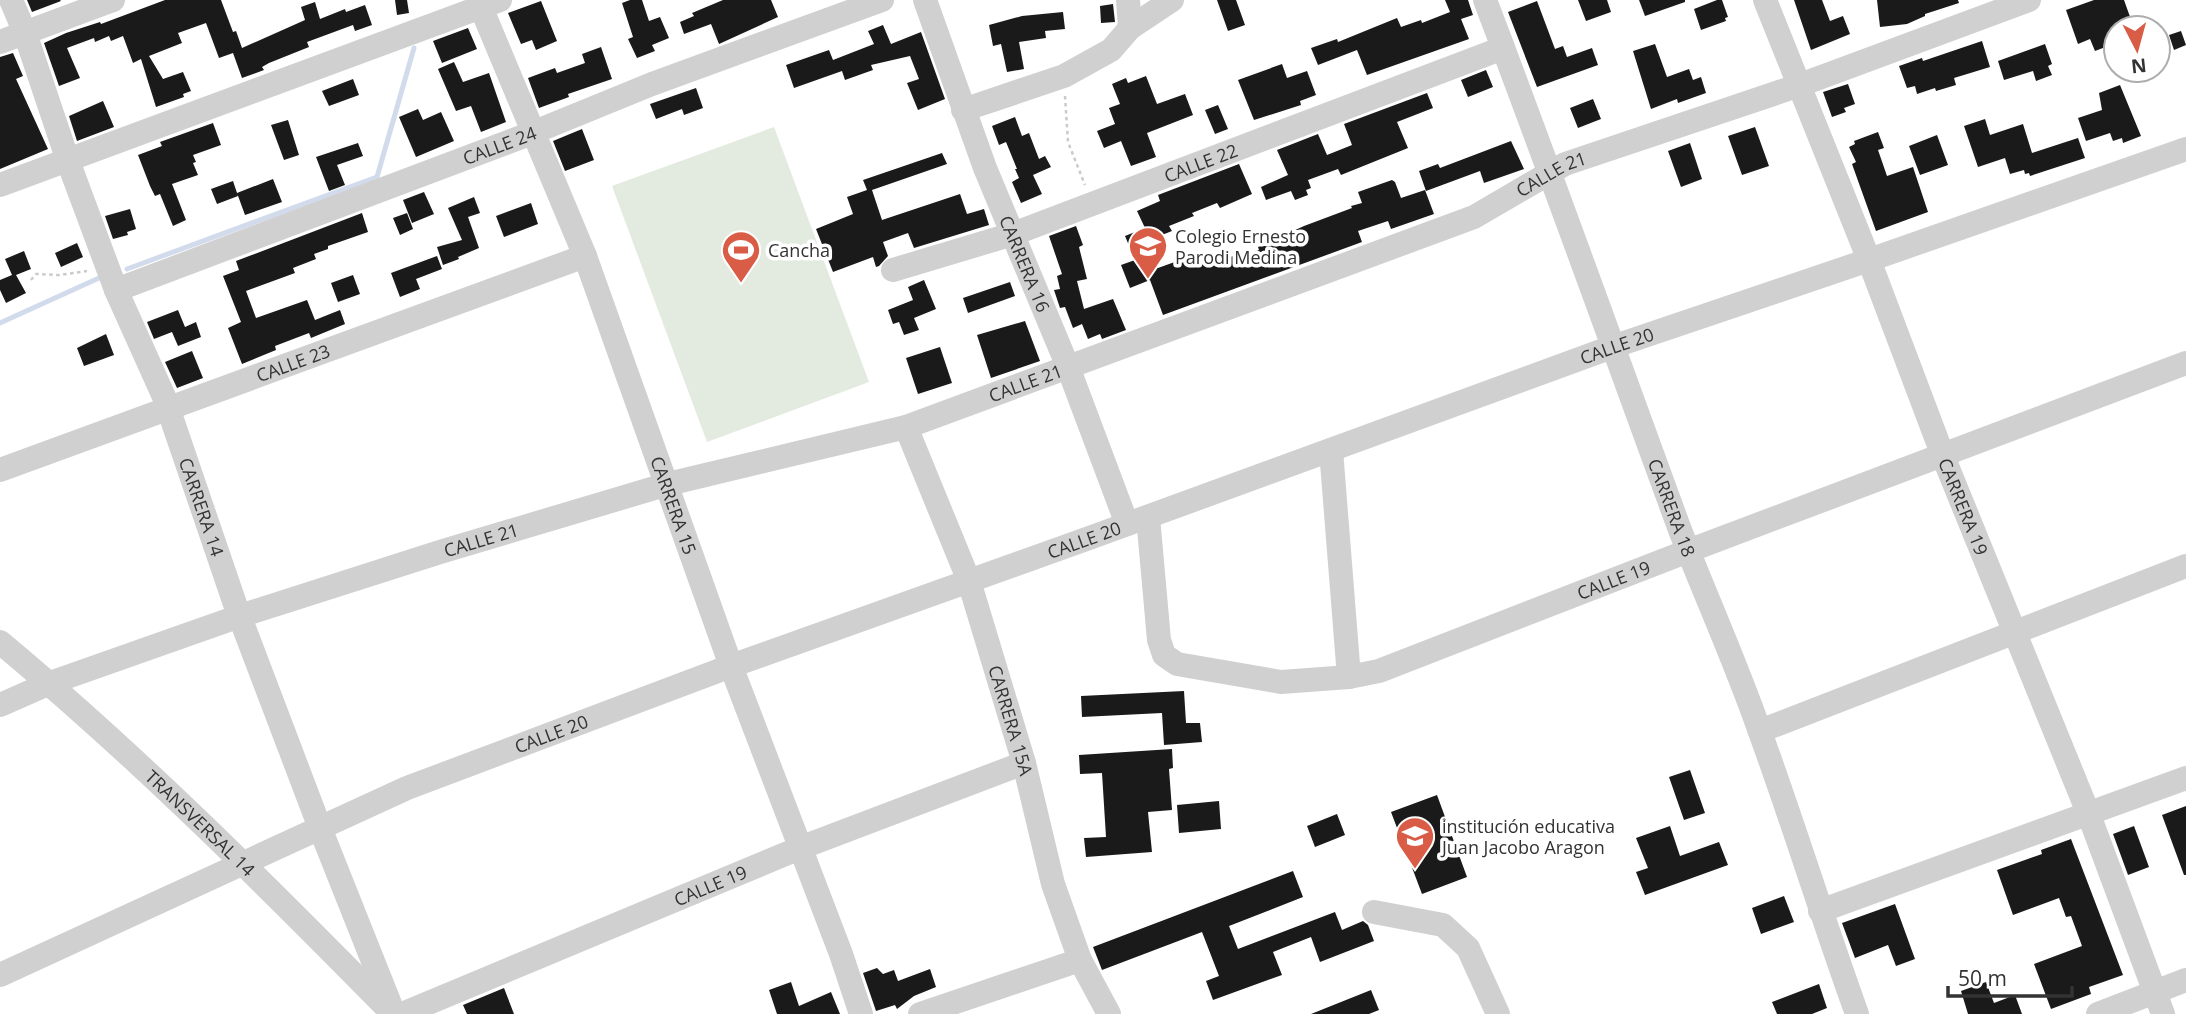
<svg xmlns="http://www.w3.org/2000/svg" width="2186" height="1014" viewBox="0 0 2186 1014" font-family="'Open Sans',sans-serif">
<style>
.green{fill:#e3ebe0}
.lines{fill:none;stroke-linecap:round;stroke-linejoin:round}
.stream{stroke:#d1dbeb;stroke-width:5}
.building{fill:#1a1a1a}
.path{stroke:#cacaca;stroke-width:2.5;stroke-dasharray:3.5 3.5;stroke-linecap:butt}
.minor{stroke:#d0d0d0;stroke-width:24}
.labels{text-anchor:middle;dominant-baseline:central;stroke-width:7;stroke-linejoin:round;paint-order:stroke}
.street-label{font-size:18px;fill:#333;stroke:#fff}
.poi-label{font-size:18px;fill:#333;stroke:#fff;text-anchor:start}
</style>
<rect width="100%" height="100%" fill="#fff"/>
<path class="green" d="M774,127L869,382L707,442L612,186Z"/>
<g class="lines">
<path class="stream" d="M127,269L377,177L414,48
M0,323L99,278"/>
</g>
<path class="building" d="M27,0H60L61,1L32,12Z
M165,0H221L233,32L236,31L242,48L305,20L301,7L315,2L320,19L345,9L346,12L365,5L372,25L355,31L353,25L307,42L309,47L269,63L262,67L264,70L242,78L233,53L219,58L206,23L178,33L182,43L149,56L163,79L183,72L191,91L183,94L184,97L156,107L141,59L133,63L123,36L111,41L109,36L95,42L94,38L67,48L80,78L59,86L44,43L66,33L100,22L101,24Z
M395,0H407L409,13L397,15Z
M630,0H642L649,21L660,17L669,38L652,45L655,51L637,58L628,39L633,37L622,3Z
M723,0H771L778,17L719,44L711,24L684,34L680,22L694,16L692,13Z
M1217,0H1236L1245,25L1228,31Z
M1445,0H1468L1473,15L1461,19L1469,39L1367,75L1357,50L1318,65L1311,48L1337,39L1338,42L1397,18L1401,27L1421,20L1422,23L1450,12Z
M1578,0H1607L1611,12L1586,21Z
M1639,0H1685V2L1645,16Z
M1717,0H1722L1728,17L1725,18L1726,21L1701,30L1694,9Z
M1794,0H1822L1830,21L1843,16L1850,34L1811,50Z
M1877,0H1958L1959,3L1925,14V16L1907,24L1880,27Z
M2094,0H2124L2134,28H2116V43L2095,51L2090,39L2078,44L2066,10Z
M541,1L557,41L536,50L532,40L521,44L508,13Z
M1537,1L1555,49L1563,46L1567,57L1592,48L1598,65L1537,87L1508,12Z
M1113,4L1115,22L1101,23L1100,6Z
M1063,12L1065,29L1045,31L1046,38L1019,42L1024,69L1007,72L1001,44L993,46L989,25L1022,16Z
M883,25L891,44L921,32L945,99L918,110L907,83L919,79L910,56L871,65L873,70L845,80L842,71L794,88L786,65L829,50L833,60L874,44L868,31Z
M468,28L477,49L442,63L433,41Z
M2181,31L2186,45L2174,50L2169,35Z
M1982,41L1990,67L1954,78L1956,85L1936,91L1935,88L1917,94L1915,86L1907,88L1899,66L1922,58L1923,61Z
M1655,44L1667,77L1689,69L1693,80L1701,77L1706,93L1678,103L1677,99L1651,109L1633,51Z
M2045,44L2052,64L2048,66L2052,75L2036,81L2033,71L2004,80L1998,61Z
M601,47L612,79L568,94L569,97L539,108L528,78L555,68L557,73L585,63L582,54Z
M13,53L23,76L16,79L48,149L0,169V57Z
M454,62L463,82L489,73L506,122L481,132L471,106L456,111L438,69Z
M1282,64L1287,78L1307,71L1316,95L1300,101L1301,105L1254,120L1238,80Z
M1486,70L1493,87L1468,97L1461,80Z
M1146,76L1157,104L1185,94L1193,115L1147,133L1156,157L1131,166L1121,141L1104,148L1097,131L1115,124L1109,108L1120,104L1112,84L1126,78L1128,83Z
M353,79L359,95L329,106L322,91Z
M1848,84L1855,104L1844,108L1846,112L1832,117L1823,92Z
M2120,85L2141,136L2123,143L2122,138L2113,141L2110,133L2086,141L2078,118L2102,110L2099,93Z
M696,88L703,108L684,115L682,109L656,119L650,104Z
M1427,93L1433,108L1397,122L1408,148L1341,175L1338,169L1308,180L1311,188L1306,190L1308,195L1295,200L1291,191L1266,200L1261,187L1288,175L1277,150L1318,134L1327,155L1352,145L1344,124Z
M1593,99L1601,119L1578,128L1570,108Z
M103,101L114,127L77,141L69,116Z
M1218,105L1228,129L1215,134L1205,110Z
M418,109L423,120L441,112L454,141L416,157L399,117Z
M1015,117L1022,136L1029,133L1039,159L1045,156L1051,167L1033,175L1042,194L1021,203L1012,182L1019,178L1015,169H1017L1006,142L999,145L992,126Z
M1985,119L1990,135L2023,124L2032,153L2078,138L2085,158L2030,176L2029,173L2025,174L2024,170L2010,174L2005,158L1978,167L1964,126Z
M288,120L299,155L284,160L271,125Z
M213,123L221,145L193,155L196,162L193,163L198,175L172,184L186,220L173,226L160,194L155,196L150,186L138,155L162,146L160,142Z
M1755,127L1769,166L1742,175L1728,136Z
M582,129L594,160L565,171L553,141Z
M1878,132L1884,148L1878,150L1887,176L1913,167L1928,212L1876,231L1852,164L1856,162L1849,147L1855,144L1854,141Z
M1937,135L1948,165L1920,175L1909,146Z
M1511,141L1524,169L1484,183L1480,171L1426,191L1419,171L1438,164L1440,168Z
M358,143L363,156L337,165L345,185L329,191L316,157Z
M1690,143L1702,179L1681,187L1668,151Z
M942,153L947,164L872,190L882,220L960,194L967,214L984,209L989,225L914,248L908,233L883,242L888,256L879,266L876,267L873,257L833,272L816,229L853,214L847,197L867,190L863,180Z
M1239,164L1252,194L1220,208L1217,203L1192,213L1194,216L1169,226L1172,231L1147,241L1158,268L1194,255L1197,266L1229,253L1230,257L1234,256L1236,259L1259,250L1258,247L1304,226L1352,208L1351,206L1362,203L1358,192L1392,180L1395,182L1401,198L1425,190L1434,214L1391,229L1388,221L1358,231L1362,242L1163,315L1150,280L1130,288L1121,265L1135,260L1125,236L1145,228L1137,211L1160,201L1158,195Z
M273,179L282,202L245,215L237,193Z
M233,181L238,196L217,204L211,189Z
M424,192L434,214L412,223L403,200Z
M474,197L480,213L468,217L479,248L458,257L459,259L443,265L437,247L462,240L448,208Z
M531,203L538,224L504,237L496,216Z
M130,209L136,229L127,232L128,235L113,239L105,216Z
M362,213L368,232L328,246V249L314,254L316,259L293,268L295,273L246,291L256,318L307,300L315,320L340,310L345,324L311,338L309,333L275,346L276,350L242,364L228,328L241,322L223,276L239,270L236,261Z
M407,213L413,229L400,235L393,218Z
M1076,226L1083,245L1079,247L1087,279L1077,281L1084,309L1113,299L1126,330L1102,339L1100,334L1088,339L1082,324L1073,328L1065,307L1060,308L1054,290L1060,289L1057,276L1062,274L1049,236Z
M77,243L83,257L61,267L55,253Z
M24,251L31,269L16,275L26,293L6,303L0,290V280L12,275L5,259Z
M437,256L442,269L416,279L420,289L400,297L391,273Z
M353,275L360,294L338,302L331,283Z
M924,280L936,309L914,318L919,330L904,335L899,322L893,324L888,310L913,300L908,287Z
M1010,282L1015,296L968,313L963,298Z
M178,310L185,327L196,322L201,337L178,346L172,332L154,339L147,322Z
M1025,321L1040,361L991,378L977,335Z
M106,334L114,355L84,366L77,348Z
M940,347L952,383L918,394L906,358Z
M192,351L203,378L177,388L165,362Z
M1184,691L1186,723H1200L1202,742L1164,745L1162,713L1082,717L1081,696Z
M1172,749L1173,768L1169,769L1172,810L1148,812L1152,852L1086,857L1084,838L1106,837L1102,773L1080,774L1079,755Z
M1690,770L1705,813L1684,820L1669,777Z
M1437,795L1467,877L1422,894L1391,812Z
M1219,801L1221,829L1179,833L1177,805Z
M2186,806V875H2184L2162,815Z
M1337,814L1345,835L1315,847L1307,826Z
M1670,826L1680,856L1719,842L1728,865L1645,895L1636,872L1648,868L1636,838Z
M2134,826L2149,867L2128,875L2113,834Z
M2071,839L2123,975L2089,987L2091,994L2051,1009L2034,964L2082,946L2071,916L2066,917L2059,898L2013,915L1997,870L2042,854L2041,850Z
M1293,871L1303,897L1229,926L1238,949L1335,912L1342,930L1363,921L1368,925L1374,941L1320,962L1311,937L1273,952L1282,975L1213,1000L1206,981L1219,976L1202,932L1102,970L1093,947Z
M1784,896L1794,922L1761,934L1752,908Z
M1895,904L1915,959L1896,966L1888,945L1855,958L1842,923Z
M877,968L883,974L894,970L898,981L930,969L936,987L914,996L897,1009L895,1005L876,1011L863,973Z
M791,982L799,1006L831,992L840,1014H777L769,990Z
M1986,982L1994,1003L2015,995L2022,1014H1968L1961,991Z
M1819,984L1827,1008L1812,1014H1777L1772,1002Z
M504,988L514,1014H467L463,1005Z
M1371,990L1379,1010L1369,1014H1311Z"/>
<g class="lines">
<path class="path" d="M1065,96L1068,142L1085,185
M31,280L36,274L59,275L87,271"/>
<g class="minor">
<path id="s1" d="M11,0L25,33L68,161L116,290L165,399L235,604L320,828L394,1014"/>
<path id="s2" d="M478,0L585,256L731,666L841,954L861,1014"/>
<path id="s3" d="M925,0L985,168L1068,367L1127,524"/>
<path d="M1128,0L1130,28"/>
<path id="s4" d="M1485,0C1552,176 1615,353 1680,530C1706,597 1736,663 1760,732C1794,825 1823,920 1857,1014"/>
<path id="s5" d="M1765,0L1869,260L1943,456L2089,815L2163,1014"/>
<path d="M0,42L113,0"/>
<path d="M963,110L1064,76L1111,50L1130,28L1172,0"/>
<path d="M0,185L500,0"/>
<path id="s6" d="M893,270L1013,234L1503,48"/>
<path id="s7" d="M116,290L532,133L652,84L882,0"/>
<path id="s8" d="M906,427L969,581L1024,763L1053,884L1080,960L1109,1014"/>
<path d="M1331,450L1349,677"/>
<path id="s9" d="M0,470L585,256"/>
<path id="s10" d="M1148,517L1159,640L1164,655L1177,664L1281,682L1349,677L1379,671L1688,551L2186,363"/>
<path id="s11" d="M0,642C137,756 263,882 388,1009"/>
<path id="s12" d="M0,705L50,683L240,616L440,552L668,484L906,427L1474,217L1565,164L1800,85L2029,0"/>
<path d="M1760,731L2186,566"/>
<path d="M1820,911L2186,778"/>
<path d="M1374,912L1443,925L1468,948L1498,1014"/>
<path id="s13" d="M0,975L407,788L731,666L1092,537L1612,347L1869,260L2186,149"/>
<path id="s14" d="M402,1014L800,848L1024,763"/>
<path d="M920,1014L1080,960"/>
<path d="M2098,1014L2186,980"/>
</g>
</g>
<defs>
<g id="school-pin" transform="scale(2.0125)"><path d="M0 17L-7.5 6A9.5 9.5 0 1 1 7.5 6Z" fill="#d95d46" stroke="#fff"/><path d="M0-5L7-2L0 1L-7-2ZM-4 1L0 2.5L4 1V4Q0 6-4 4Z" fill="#fff"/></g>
<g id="stadium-pin" transform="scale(2.0125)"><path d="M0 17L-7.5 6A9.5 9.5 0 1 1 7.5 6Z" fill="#d95d46" stroke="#fff"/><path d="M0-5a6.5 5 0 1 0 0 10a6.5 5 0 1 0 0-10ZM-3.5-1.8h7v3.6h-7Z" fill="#fff"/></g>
</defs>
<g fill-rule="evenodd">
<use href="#school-pin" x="1148" y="246"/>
<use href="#stadium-pin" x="741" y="250"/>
<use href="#school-pin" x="1415" y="836"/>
</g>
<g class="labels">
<g class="street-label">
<text stroke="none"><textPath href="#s7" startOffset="410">CALLE 24</textPath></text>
<text stroke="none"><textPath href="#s6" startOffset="326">CALLE 22</textPath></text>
<text stroke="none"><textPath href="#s12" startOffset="1643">CALLE 21</textPath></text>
<text stroke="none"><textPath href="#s3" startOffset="282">CARRERA 16</textPath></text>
<text stroke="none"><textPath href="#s13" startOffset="1736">CALLE 20</textPath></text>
<text stroke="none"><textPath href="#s9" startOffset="312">CALLE 23</textPath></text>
<text stroke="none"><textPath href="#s12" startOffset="1076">CALLE 21</textPath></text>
<text stroke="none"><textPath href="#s2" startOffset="542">CARRERA 15</textPath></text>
<text stroke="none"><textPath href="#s1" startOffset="542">CARRERA 14</textPath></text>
<text stroke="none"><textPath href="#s4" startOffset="541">CARRERA 18</textPath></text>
<text stroke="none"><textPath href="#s5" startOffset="544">CARRERA 19</textPath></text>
<text stroke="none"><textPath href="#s12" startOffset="509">CALLE 21</textPath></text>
<text stroke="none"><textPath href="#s13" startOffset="1169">CALLE 20</textPath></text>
<text stroke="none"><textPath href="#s10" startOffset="611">CALLE 19</textPath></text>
<text stroke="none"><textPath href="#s8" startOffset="312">CARRERA 15A</textPath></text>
<text stroke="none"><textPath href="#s13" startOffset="602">CALLE 20</textPath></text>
<text stroke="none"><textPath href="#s11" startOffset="270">TRANSVERSAL 14</textPath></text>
<text stroke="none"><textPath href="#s14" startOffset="334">CALLE 19</textPath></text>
</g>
<g class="poi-label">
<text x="1175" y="236">Colegio Ernesto<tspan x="1175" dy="21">Parodi Medina</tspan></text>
<text x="768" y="250">Cancha</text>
<text x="1442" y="826">institución educativa<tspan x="1442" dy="21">Juan Jacobo Aragon</tspan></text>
</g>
</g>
<g transform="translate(2137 49) rotate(174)"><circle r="33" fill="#ffffff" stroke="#adadad" stroke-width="2"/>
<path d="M0-5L12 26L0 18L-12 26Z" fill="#d95d46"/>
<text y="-10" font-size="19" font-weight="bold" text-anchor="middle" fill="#333333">N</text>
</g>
<path d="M1948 986v10h124v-10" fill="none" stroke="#333333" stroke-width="3.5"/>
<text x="1958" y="986" font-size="21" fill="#333333" stroke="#ffffff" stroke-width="5" paint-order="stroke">50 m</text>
</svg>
